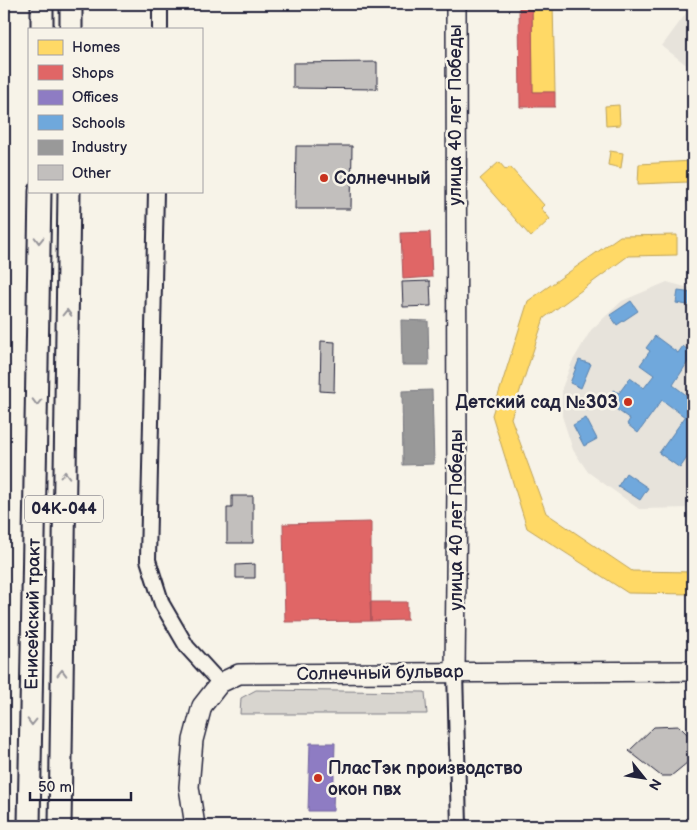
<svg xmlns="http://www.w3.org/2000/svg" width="697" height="830" viewBox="0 0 697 830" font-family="'Balsamiq Sans',sans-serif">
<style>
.built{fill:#e7e3db}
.green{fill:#d8d5cf;stroke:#7d7c85}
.homes{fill:#ffd966;stroke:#bda259}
.shops{fill:#e06666;stroke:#a75259}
.offices{fill:#8e7cc3;stroke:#6e619a}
.schools{fill:#6fa8dc;stroke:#5880ac}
.industry{fill:#999;stroke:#75757d}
.building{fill:#c2bfbd;stroke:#22223b}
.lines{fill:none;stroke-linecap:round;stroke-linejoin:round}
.street-casing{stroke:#22223b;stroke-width:18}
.secondary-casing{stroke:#22223b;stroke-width:22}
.primary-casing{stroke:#22223b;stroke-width:25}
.street{stroke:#f7f3e8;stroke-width:14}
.secondary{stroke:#f7f3e8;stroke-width:19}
.primary{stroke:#f7f3e8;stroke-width:21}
.oneway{stroke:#97959a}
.poi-dot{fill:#c8321e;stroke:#f7f3e8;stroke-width:2}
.labels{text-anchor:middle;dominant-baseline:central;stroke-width:5;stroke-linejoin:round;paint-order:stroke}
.shield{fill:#f7f3e8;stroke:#62616f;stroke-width:1}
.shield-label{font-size:16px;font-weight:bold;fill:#22223b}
.street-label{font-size:18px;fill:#22223b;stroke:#f7f3e8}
.poi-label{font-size:18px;font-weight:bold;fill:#22223b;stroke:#f7f3e8;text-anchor:start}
</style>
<rect width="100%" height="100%" fill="#f7f3e8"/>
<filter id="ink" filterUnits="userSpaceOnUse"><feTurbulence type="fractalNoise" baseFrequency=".02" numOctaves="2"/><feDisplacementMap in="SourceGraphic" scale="10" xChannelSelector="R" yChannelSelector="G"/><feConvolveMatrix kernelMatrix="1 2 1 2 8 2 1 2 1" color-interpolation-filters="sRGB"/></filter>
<g filter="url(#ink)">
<path class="built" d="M693,4V70L662,46Z
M667,282L693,289V508L639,509L588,472L573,450L562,416V388L572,362L591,330L622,301Z"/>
<path class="green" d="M256,690L425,692L427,714H240L241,698Z"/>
<path class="homes" d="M532,4H553L555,92H533Z
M619,105L620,125L606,126L605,106Z
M610,151L623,153L621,168L608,165Z
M693,161V186L688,182L638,184L639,164Z
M499,162L506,170L510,167L544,205L541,208L550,219L531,237L480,179Z
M677,235V255L628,256L544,318L511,418L546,513L632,571L693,572V594L628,593L527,528L492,415L528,301L620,236Z"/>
<path class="shops" d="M519,4H532L533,92H555V107H520Z
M430,232L432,277L403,279L401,233Z
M371,522V621L285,622L283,524Z
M370,602H407V620L371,621Z"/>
<path class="offices" d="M310,743H335L333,811H308Z"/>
<path class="schools" d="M678,291L693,293V306L676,303Z
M631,301L638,311L617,325L610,315Z
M655,336L678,353L683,346L693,354L673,385L693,400V449L680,468L659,453L685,417L662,400L638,433L627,424L630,419L606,402L614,390L619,393L630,378L644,388L654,375L640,365L650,351L646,348Z
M579,360L591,364L581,388L570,383Z
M586,418L597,439L584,446L573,425Z
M626,473L648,488L640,500L618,486Z"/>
<path class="industry" d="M401,320L428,321L429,365H402Z
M432,390L434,464L403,465L402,391Z"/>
<path class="building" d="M377,62V89L293,88V63Z
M296,146H352L351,209H295Z
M430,281L431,306L403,307L402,282Z
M321,341L335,342L334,392L320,391Z
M232,496H253V543H227V508H232Z
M255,564V578H236V565Z
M679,726L693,740V758L671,776H661L629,751L654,727Z"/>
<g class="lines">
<g class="street-casing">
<path id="street" d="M160,4V29
M156,191L148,560L162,604L187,647L220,683
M455,672L459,826"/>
</g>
<g class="secondary-casing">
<path id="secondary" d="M455,672L457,486L456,4
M195,826L189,787L193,740L202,706L220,683L239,674L693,671"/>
</g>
<g class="primary-casing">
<path id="primary" d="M42,4V29
M71,4V29
M29,826L40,191
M60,826L69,191"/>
</g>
<use href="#street" class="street"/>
<use href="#secondary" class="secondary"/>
<use href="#primary" class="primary"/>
</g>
<defs><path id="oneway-chevron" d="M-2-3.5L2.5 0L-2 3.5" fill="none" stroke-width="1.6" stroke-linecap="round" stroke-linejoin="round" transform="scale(1.25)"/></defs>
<g class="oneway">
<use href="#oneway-chevron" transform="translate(39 240) rotate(91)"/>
<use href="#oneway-chevron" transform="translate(67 313) rotate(-89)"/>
<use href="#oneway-chevron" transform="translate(37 402) rotate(91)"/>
<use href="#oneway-chevron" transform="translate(65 475) rotate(-89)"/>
<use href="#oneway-chevron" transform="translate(62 673) rotate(-89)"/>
<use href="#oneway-chevron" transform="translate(32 722) rotate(91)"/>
</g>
</g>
<g class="poi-dot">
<circle cx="324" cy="178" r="5"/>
<circle cx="628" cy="402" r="5"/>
<circle cx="318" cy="778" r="5"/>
</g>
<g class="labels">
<rect class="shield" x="25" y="495.5" width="78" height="27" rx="4"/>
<g class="shield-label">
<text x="64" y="509">04К-044</text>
</g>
<g class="street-label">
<text transform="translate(455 115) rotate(-90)">улица 40 лет Победы</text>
<text transform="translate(456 520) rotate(-90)">улица 40 лет Победы</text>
<text transform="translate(33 614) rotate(-89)">Енисейский тракт</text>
<text transform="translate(380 673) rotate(-1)">Солнечный бульвар</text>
</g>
<g class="poi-label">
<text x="334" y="178">Солнечный</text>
<text x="618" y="402" text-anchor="end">Детский сад №303</text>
<text x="328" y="768">ПласТэк производство<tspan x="328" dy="21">окон пвх</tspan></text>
</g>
</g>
<rect width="697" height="830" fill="none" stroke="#f7f3e8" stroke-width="20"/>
<rect x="10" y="10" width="677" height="810" fill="none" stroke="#22223b" stroke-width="2" filter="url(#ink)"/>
<rect x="28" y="28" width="175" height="165" fill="#f7f3e8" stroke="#a29fa3"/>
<rect x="38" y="40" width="25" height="15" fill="#ffd966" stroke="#a29fa3"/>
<text x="72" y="52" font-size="15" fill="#22223b">Homes</text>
<rect x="38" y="65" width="25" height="15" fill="#e06666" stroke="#a29fa3"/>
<text x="72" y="78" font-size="15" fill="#22223b">Shops</text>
<rect x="38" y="90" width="25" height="15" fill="#8e7cc3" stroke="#a29fa3"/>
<text x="72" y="102" font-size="15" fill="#22223b">Offices</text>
<rect x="38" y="115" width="25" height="15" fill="#6fa8dc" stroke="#a29fa3"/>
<text x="72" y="128" font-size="15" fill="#22223b">Schools</text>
<rect x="38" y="140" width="25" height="15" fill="#999999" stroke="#a29fa3"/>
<text x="72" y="152" font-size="15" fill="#22223b">Industry</text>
<rect x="38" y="165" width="25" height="15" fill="#c2bfbd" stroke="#a29fa3"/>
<text x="72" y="178" font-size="15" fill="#22223b">Other</text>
<g transform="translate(644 778) rotate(120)" stroke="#f7f3e8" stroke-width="4" paint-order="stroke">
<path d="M0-4L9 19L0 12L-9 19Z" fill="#22223b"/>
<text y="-8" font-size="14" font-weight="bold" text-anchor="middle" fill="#22223b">N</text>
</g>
<path d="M30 792v8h101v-8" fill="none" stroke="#22223b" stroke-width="2.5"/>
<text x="38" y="792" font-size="15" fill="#22223b" stroke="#f7f3e8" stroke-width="4" paint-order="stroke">50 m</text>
</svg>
